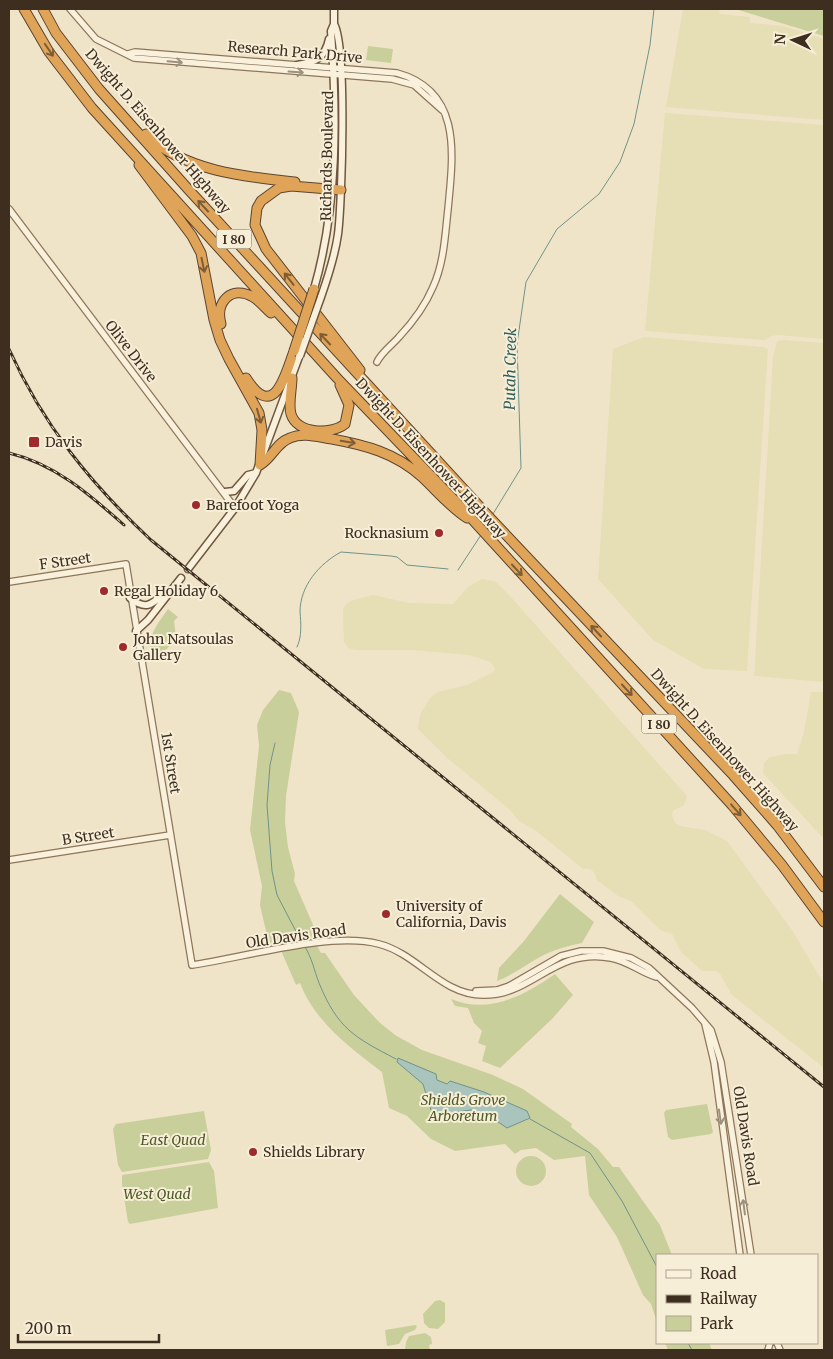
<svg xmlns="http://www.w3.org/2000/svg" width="833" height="1359" viewBox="0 0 833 1359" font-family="Merriweather,serif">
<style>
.farmland{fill:#e6deb5}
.green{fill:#c9cf9b}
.water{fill:#a9c4bc;stroke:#6f938a}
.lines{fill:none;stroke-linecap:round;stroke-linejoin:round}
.stream{stroke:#6f938a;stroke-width:1}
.tertiary-casing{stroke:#8d765c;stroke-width:8}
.secondary-casing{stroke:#6f573f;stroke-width:9}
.motorway-casing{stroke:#5b4430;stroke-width:11}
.tertiary{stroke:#faf1dc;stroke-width:5.5}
.secondary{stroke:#faf1dc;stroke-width:6}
.motorway{stroke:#e0a458;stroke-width:9}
.rail-casing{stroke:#3d2e20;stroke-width:3}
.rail{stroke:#f7eed8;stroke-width:1;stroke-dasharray:4;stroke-linecap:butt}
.secondary-bridge-casing{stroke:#6f573f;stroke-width:9;stroke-linecap:butt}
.motorway-bridge-casing{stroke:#5b4430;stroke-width:11;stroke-linecap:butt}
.secondary-bridge{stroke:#faf1dc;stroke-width:6}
.motorway-bridge{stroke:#e0a458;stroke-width:9}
.oneway{stroke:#7e5d36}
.oneway2{stroke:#9c907e}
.poi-dot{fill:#9e2a2b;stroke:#f7eed8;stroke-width:2}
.labels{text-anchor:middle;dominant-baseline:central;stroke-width:4;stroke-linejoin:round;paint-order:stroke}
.shield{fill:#f7eed8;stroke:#756857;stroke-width:1}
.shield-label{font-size:12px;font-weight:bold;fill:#3d2e20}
.street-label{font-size:14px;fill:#3d2e20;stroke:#f7eed8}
.poi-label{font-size:14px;fill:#3d2e20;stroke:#f7eed8;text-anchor:start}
.park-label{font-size:14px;font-style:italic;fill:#4d5a26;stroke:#f7eed8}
.water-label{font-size:15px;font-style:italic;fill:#2f5d5a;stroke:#f7eed8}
</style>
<rect width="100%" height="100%" fill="#f0e4c8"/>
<path class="farmland" d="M683,9H714L719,10L720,14L750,17V23L783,26L824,39V120L666,107Z
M665,113L824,125V339L778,335L771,336L765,340L645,331Z
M644,337L763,347L768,349L747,671L704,669L653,640L598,579L613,349Z
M783,340L824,343V682L754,676L773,357L777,341Z
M482,579L496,582L510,596L687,796L684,805L673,811L672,816L675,823L681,826L705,830L727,841L792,930L824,984V1068L732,995L720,974L716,971H702L681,952L672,934L660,930L631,901L618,896L597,880L594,872L590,869H583L535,830L519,821L509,809L446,757L418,729L420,715L430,698L438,692L467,685L492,673L495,669L491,662L469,655L411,650H355L348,648L344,642L343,609L347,603L354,600L373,595L409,603L453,604L468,587Z
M811,692H824V839L763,773L764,763L770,757L787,754H797L804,732Z"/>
<path class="green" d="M735,9H824V36Z
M368,46L393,49L391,63L366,60Z
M168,609L178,617L174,621L176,637L167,649L150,655C148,634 157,625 168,609Z
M279,690L291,693L299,712L286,796L285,822L288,847L295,874L294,881L317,934L314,940L321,953H325L354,995L379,1022L395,1035L422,1050L493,1075L523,1089L572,1124L571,1127L598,1149L613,1167H619L660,1225L672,1255H657V1322L651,1304L643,1295L617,1237L589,1195L585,1156L554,1160L536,1148L521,1150L515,1154L505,1144L455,1151L431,1139L407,1116L389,1108L382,1072C350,1048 315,1022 300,983L296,985L279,946H263L261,942L266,931L260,905L262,886L250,830L259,746L257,725L263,710Z
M560,894L594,922L582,943C567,946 553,950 540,957C525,965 513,975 497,981L499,968L524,941Z
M555,974L573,995L552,1019L500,1068L482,1061L486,1046L478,1043L482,1031L474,1023L468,1008L455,1006L451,999C489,1015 525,995 555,974Z
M707,1104L713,1132L711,1134L672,1140L668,1137L664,1113L666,1110Z
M204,1111L211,1150L208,1159L122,1172L118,1165L113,1129L116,1124Z
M516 1171a15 15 0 1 1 30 0a15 15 0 1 1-30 0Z
M209,1162L214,1171L218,1208L130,1224L128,1222L122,1185V1175Z
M440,1300L445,1303V1322L438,1329L429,1328L424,1323L423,1314L435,1301Z
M415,1325L417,1326L415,1330L405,1334L399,1344L387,1346L385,1330Z
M425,1333L431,1337L432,1344L429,1345L430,1350H405L406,1342L409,1336Z
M665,1343H709L712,1350H668Z"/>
<path class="water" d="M398,1058L436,1074L437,1080L447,1084L450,1081L484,1092L527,1111L530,1118L507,1128L488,1115L471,1110L456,1112L443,1118L437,1117L431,1110L423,1084L397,1062Z"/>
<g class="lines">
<path class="stream" d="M493,514L521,468L517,344L526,282L557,229L599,194L620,162L634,124L650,45L654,9
M458,570L481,535
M297,647C302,637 301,623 300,612C300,586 319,564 341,552L391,556L397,557L407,565L448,569
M275,743L270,765L267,805L272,871L277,895L301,941
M305,947C312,958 314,970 319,983C338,1029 354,1037 396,1059
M530,1119L590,1153L622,1201L657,1267
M688,1343L692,1350"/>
<g class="tertiary-casing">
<path id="tertiary" d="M70,9L96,39L134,58L392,79L414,85L442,110
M128,54L135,52L397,73C463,91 453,156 448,209C445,236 444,263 433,287C425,306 413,322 399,337C392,345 381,353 377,362
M9,209L235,508
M9,582L126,564L192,965C243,958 330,931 379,944C418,954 441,995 483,995C533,996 554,947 611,958C628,961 640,972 656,977
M9,860L170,835
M476,991L497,990L509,986L561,956L581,951H603L631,958L649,968L692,1008L711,1030L721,1062L751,1255
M705,1024L714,1062L740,1255
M777,1343L780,1350
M768,1350L770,1343"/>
</g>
<g class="secondary-casing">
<path id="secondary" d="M297,65C316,62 325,58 329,39
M314,289C338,206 337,116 331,31L334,24V9
M321,297C328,277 335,256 338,234C342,203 347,45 334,24
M225,492L234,491L248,475L256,473
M188,569L235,508L256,473L299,357
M130,598C144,609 151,607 162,594
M136,631L148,620L181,578"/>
</g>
<g class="motorway-casing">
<path id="motorway" d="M24,9L49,52L92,108L337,378L461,507L732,805L782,865L824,922
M43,9L56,33L99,89L188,189L492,520L733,775L777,825L824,887
M146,134C183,171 245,177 295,182
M139,165L192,236L201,253L214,320L220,340L229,359L259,413L262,430L260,465
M341,190L291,186L279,188L261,201L257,208L255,225L266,249L360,370
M221,324C215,302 231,285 253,297C260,301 265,308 271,313
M246,378C274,422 285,376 294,351
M292,378C292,389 288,404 291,414C297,434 331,435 345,424L349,405L340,385
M260,465C273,457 276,443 290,438C303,432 318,437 332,439C365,445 396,453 422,477C437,491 450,507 467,518"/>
</g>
<use href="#tertiary" class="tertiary"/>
<use href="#secondary" class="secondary"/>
<use href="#motorway" class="motorway"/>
<g class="rail-casing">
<path id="rail" d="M9,349C43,425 91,484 151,540L824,1087
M9,453C55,464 89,494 124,525"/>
</g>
<use href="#rail" class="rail"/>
<g class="secondary-bridge-casing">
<path id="secondary-bridge" d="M300,356L321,297
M299,357L301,341"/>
</g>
<g class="motorway-bridge-casing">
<path id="motorway-bridge" d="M294,351L314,289"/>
</g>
<use href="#secondary-bridge" class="secondary-bridge"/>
<use href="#motorway-bridge" class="motorway-bridge"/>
</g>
<defs><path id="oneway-shaft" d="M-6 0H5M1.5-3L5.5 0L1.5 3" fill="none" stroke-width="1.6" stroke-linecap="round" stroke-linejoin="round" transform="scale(1.25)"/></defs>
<g class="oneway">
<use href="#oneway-shaft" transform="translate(49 50) rotate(56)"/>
<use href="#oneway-shaft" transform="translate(203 206) rotate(-133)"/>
<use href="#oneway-shaft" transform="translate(203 265) rotate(78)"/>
<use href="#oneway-shaft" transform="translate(289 279) rotate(-128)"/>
<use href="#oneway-shaft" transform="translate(325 339) rotate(-133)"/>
<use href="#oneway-shaft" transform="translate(259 416) rotate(74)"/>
<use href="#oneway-shaft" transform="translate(348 442) rotate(10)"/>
<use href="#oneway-shaft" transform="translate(517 570) rotate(47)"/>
<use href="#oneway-shaft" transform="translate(596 631) rotate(-133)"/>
<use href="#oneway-shaft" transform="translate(627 690) rotate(47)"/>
<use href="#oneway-shaft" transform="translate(736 810) rotate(49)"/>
</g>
<g class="oneway2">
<use href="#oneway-shaft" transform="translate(175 62) rotate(5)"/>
<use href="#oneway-shaft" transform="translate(296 72) rotate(4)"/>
<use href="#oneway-shaft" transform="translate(720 1117) rotate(82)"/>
<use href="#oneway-shaft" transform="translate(744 1207) rotate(-97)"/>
</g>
<g class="poi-dot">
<rect x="28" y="436" width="12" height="12" rx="2.5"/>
<circle cx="196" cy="505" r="5"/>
<circle cx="439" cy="533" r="5"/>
<circle cx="104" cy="591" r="5"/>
<circle cx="123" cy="647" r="5"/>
<circle cx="386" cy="914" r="5"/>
<circle cx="253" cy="1152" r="5"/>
</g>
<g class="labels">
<g class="shield">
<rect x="216.5" y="229.5" width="35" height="19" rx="4"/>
<rect x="641.5" y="714.5" width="35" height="19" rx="4"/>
</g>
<g class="shield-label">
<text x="234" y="239">I 80</text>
<text x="659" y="724">I 80</text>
</g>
<g class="street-label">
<text transform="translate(295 52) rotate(5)">Research Park Drive</text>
<text transform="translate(158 131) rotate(49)">Dwight D. Eisenhower Highway</text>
<text transform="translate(327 156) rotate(-89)">Richards Boulevard</text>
<text transform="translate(131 351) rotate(52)">Olive Drive</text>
<text transform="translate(431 458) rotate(47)">Dwight D. Eisenhower Highway</text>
<text transform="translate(65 561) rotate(-8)">F Street</text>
<text transform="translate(725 750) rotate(48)">Dwight D. Eisenhower Highway</text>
<text transform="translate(171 763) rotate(81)">1st Street</text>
<text transform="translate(88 836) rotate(-9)">B Street</text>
<text transform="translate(296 936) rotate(-8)">Old Davis Road</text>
<text transform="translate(746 1136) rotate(81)">Old Davis Road</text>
</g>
<g class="poi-label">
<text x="45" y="442">Davis</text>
<text x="206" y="505">Barefoot Yoga</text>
<text x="429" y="533" text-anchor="end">Rocknasium</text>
<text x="114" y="591">Regal Holiday 6</text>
<text x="133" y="639">John Natsoulas<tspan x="133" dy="16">Gallery</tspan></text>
<text x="396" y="906">University of<tspan x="396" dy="16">California, Davis</tspan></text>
<text x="263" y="1152">Shields Library</text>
</g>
<g class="park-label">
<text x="463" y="1100">Shields Grove<tspan x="463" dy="16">Arboretum</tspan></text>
<text x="173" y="1140">East Quad</text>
<text x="157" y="1194">West Quad</text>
</g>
<g class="water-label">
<text transform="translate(510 369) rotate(-89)">Putah Creek</text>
</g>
</g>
<rect width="833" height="1359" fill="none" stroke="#3d2e20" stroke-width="20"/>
<rect x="656" y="1254" width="162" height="90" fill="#f7eed8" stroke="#ada18e"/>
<rect x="666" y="1270" width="25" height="8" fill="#faf1dc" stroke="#ada18e"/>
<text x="700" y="1279" font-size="15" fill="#3d2e20">Road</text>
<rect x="666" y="1295" width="25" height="8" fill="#3d2e20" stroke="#ada18e"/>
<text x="700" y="1304" font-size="15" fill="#3d2e20">Railway</text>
<rect x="666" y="1316" width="25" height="15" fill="#c9cf9b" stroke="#ada18e"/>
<text x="700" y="1329" font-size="15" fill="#3d2e20">Park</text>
<g transform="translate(793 40) rotate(274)" stroke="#f7eed8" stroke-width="4" paint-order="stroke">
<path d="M0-4L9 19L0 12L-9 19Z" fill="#3d2e20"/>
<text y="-8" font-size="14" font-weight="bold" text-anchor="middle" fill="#3d2e20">N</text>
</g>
<path d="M18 1334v8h141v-8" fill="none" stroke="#3d2e20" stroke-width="2.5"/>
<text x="25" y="1334" font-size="15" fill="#3d2e20" stroke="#f7eed8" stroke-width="4" paint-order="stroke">200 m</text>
</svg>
